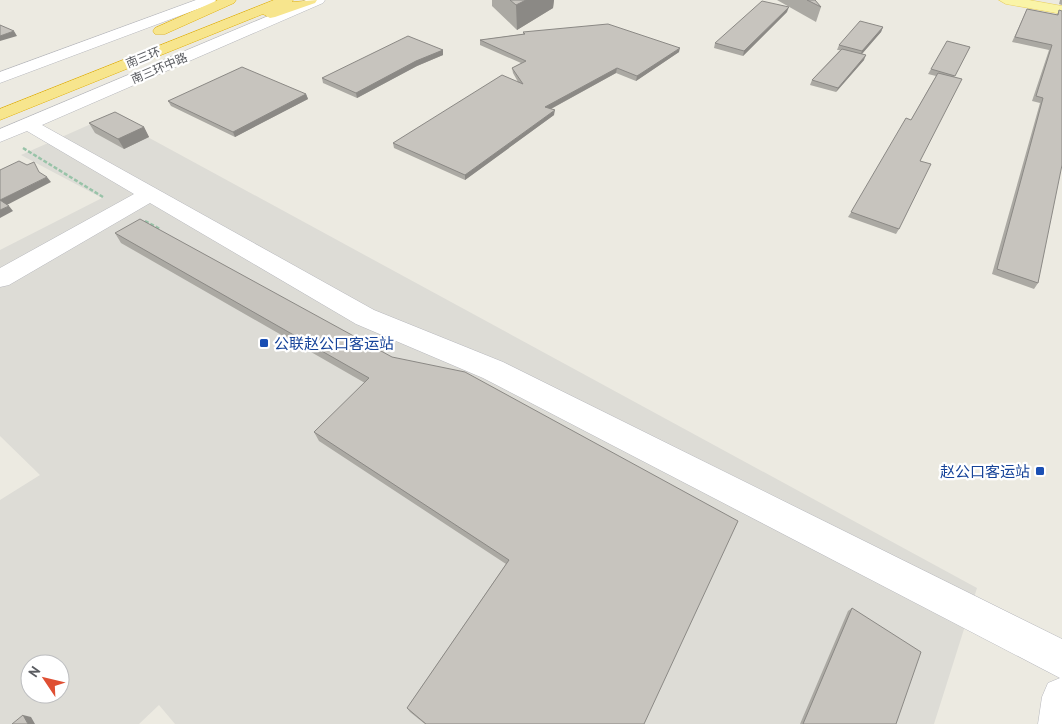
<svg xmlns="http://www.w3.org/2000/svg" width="1062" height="724" viewBox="0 0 1062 724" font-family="'PT Sans','Noto Sans SC',sans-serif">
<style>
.industrial{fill:#dddcd6;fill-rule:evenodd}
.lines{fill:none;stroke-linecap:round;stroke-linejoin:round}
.minor-casing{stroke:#b7b8bd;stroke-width:1}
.major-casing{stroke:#e9ce5c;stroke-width:1}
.highway-casing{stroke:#e1b10c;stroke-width:1}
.path{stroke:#98c3a8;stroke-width:2.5;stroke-dasharray:4 2;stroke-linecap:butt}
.minor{fill:#fff;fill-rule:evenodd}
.major{fill:#faf4a7;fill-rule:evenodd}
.highway{fill:#f7e58d;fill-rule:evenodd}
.wall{fill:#aba9a3}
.shaded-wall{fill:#8b8985}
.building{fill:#c7c4be;stroke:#8b8985}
.transit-dot{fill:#1a4fb4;stroke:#fff;stroke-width:2}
.labels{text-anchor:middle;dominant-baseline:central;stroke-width:4.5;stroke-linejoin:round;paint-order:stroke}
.far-street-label{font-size:12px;fill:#5a5c61;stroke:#fff}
.transit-label{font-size:15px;fill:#164399;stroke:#fff;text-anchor:start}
</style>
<rect width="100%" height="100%" fill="#eceae1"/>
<path class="industrial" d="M109,116L977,588L934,724H175L159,705L139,724H0V500L40,475L0,436V250L102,198L21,155ZM30,664H60V694H30Z"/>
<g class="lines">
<g class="minor-casing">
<path id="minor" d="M196,0H216L214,3L0,83V72Z
M306,0H325L323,3L42,125L374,310L503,362L1062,639V724H1038L1042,697L1048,683L1060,678L483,378L356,324L150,203L9,285L0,287V268L134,194L27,131L0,142V129Z"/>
</g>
<g class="major-casing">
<path id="major" d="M999,0H1029L1062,6V14L1006,4Z"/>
</g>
<g class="highway-casing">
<path id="highway" d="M218,0H236L234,3L165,34H155L153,31L155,28Z
M274,0H293L292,2L317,0L315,3L275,17L270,18L263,14L0,120V109Z"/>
</g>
<path class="path" d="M23,148L103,197
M145,221L160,229"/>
<use href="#minor" class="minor"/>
<use href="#major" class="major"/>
<use href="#highway" class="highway"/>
</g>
<path class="wall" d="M492,0H554L553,8L517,30L492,6Z
M777,0H815L821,7L816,22Z
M1060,0H1062V5L1059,4Z
M1027,9L1057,15L1059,10L1038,283L1034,289L992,274L1040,103L1032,101L1049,50L1012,42Z
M787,12L743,56L714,48L715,43Z
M883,27L881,32L862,54L864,60L836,92L810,85L812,80L840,50H837L839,45Z
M523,32L679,52L636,81L616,73L551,109L554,115L465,180L394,148L393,143L518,82L513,73L512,68L521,63L480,45V40L523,34Z
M970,47L954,77L920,161L899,229L896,234L848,217L911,120L936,76L928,74L931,69Z
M443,50V55L417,66L357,98L323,83L322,78Z
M306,94L308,99L235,137L171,106L168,101Z
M89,123L144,127L149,137L124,149L95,133Z
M115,233L392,357L644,724H425L410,712L407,708L506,564L319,441L314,432L365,383L121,243Z
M852,608L896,724H800L848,611Z"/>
<path class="shaded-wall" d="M526,0H554L553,8L517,30L516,5Z
M789,7L787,12L743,56L744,51Z
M883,27L881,32L860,56L862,51Z
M14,31L17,36L0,41V36Z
M680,48L679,52L636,81L637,76Z
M443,50V55L417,66L357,98L356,93L416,61Z
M866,55L864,60L836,92L838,88Z
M617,68L616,73L545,112V107Z
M306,94L308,99L235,137L233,132Z
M555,110L554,115L465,180V175Z
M144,127L149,137L124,149L118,139Z
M47,177L51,182L5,206L0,200Z
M9,206L13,211L0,218V210Z
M23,715L31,717L35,724H28Z"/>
<path class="building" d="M510,0H526L516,5Z
M807,0H815L821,7Z
M762,1L789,7L744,51L715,43Z
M1027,9L1058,15L1059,10L1062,11V165L1038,283L997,269L1043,98L1036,96L1052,45L1015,37Z
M860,21L883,27L862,51L839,45Z
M608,24L680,48L637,76L617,68L545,107L555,110L465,175L393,143L502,75L523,84L512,68L526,61L480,40L525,34L523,32Z
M0,25L14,31L0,36Z
M408,36L443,50L416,61L356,93L322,78Z
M947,41L970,47L955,76L931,69Z
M842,49L866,55L838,88L812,80Z
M242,67L306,94L233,132L168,101Z
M938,73L962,79L920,161L931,164L899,229L851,212L906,118L911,120Z
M115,112L144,127L118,139L89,123Z
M19,161L27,165L34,162L39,172L47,177L0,200L9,206L0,210V170Z
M140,219L392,357L465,372L738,521L644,724H426L407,708L509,560L314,432L369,378L115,233Z
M852,608L921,652L896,724H803Z
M23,715L28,724H12Z"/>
<g class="transit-dot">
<rect x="259" y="338" width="10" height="10" rx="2.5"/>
<rect x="1035" y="466" width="10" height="10" rx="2.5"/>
</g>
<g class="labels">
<g class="far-street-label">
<text transform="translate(143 57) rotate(-22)">南三环</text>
<text transform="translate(159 68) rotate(-23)">南三环中路</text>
</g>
<g class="transit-label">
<text x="274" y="343">公联赵公口客运站</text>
<text x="1030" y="471" text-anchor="end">赵公口客运站</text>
</g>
</g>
<g transform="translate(45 679) rotate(305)"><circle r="24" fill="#ffffff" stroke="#bdbec0"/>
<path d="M0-4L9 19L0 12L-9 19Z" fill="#df4f33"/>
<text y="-8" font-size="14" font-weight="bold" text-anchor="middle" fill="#5a5c61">N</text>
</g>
</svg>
